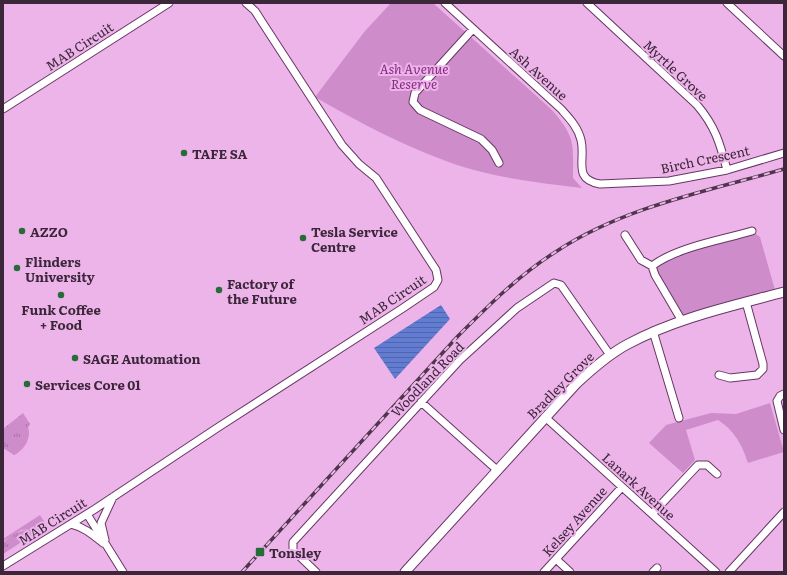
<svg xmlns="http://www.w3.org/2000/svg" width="787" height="575" viewBox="0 0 787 575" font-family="Literata,serif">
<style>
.grass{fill:url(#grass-tufts)}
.green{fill:#cf8cca}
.water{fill:url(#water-rules)}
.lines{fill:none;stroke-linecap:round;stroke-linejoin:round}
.minor-casing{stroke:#673664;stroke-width:9}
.tertiary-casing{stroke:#673664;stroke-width:11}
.minor{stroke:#fff;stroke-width:7}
.tertiary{stroke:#fff;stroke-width:9}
.rail-casing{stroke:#4f364d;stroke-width:3.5}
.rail{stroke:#edb4e9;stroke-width:2;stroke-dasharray:6;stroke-linecap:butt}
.poi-dot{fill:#256c38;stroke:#edb4e9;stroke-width:1.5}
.labels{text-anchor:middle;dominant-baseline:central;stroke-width:4;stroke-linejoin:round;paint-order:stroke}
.street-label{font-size:13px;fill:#3c263a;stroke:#edb4e9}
.park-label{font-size:13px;font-style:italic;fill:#852a83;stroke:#edb4e9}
.poi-label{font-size:13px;font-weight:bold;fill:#3c263a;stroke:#edb4e9;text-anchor:start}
</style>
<defs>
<pattern id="grass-tufts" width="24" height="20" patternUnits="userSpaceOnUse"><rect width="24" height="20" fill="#cf8cca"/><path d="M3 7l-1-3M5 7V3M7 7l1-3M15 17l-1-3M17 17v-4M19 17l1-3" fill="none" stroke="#a972a5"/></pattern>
<pattern id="water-rules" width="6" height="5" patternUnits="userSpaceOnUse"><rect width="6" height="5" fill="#617cd1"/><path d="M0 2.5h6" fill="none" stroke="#5165ab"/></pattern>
</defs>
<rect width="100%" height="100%" fill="#edb4e9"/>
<path class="grass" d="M23,413L30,424L28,427C32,439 23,451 14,455L3,448V429Z
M42,529L3,554V543C12,532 28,528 42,529Z"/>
<path class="green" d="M391,3H433L552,110C576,138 573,143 573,178L582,188C539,183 495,178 454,164C406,147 360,123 315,97L365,31Z
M753,232L760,237L775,290L682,316L654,267L686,252Z
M770,403L784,452L748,463C742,445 735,431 718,420L686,430L695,460L683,473L649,443L666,425L711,413L736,414Z
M40,515L47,526L43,528L21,530L3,541V539Z"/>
<path class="water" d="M441,305L450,319L395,379L374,348Z"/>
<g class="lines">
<g class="minor-casing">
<path id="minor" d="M445,3L561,109C569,118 578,127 581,140C586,160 572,179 600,184L669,181L727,170L784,153
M587,3L697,105C715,126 720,143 727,170
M727,3L784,56
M473,29L415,93L413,102L420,110L481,139L492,150L499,163
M3,109L169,3
M625,235L641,260L652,266
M682,321L655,275L652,266C677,247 722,240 752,231
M653,331L679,418
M719,375L730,378L757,375L763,369V364L746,302
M784,394L780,396L777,401L784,430
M421,402L497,470
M545,417L716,572
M87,514L123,572
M652,514L698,465H707L717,474
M71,524C84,527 93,535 103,543
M105,540L101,523L113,497
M556,559L570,572
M3,566L95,509L217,428L403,308L434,287L438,280L436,270L376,178L359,164L342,145L262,22L255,11L246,3
M316,572L293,550V542L460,360L517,308L554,283L561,285L610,355
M544,572L622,487
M653,572L657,568
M729,572L784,512"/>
</g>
<g class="tertiary-casing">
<path id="tertiary" d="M405,572L576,384C592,369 609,354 628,344C676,318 732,306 784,292"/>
</g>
<use href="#minor" class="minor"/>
<use href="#tertiary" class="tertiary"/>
<g class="rail-casing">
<path id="rail" d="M242,572L458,336C489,305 520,274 557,251C624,207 708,191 784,169"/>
</g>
<use href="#rail" class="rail"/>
</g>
<g class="poi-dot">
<circle cx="184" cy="153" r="4"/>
<circle cx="22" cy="231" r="4"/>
<circle cx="303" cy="238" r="4"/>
<circle cx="17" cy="268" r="4"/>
<circle cx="219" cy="290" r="4"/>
<circle cx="61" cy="295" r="4"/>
<circle cx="75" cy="358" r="4"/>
<circle cx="27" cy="384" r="4"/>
<rect x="255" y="547" width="10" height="10" rx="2"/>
</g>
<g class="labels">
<g class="street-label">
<text transform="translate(79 46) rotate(-33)">MAB Circuit</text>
<text transform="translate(676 70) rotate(43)">Myrtle Grove</text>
<text transform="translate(539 73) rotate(42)">Ash Avenue</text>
<text transform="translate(705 159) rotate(-12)">Birch Crescent</text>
<text transform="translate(392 299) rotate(-34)">MAB Circuit</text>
<text transform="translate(427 379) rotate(-46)">Woodland Road</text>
<text transform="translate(560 385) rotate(-45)">Bradley Grove</text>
<text transform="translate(639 486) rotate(42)">Lanark Avenue</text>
<text transform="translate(52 521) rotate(-32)">MAB Circuit</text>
<text transform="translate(574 521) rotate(-48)">Kelsey Avenue</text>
</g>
<g class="park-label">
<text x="414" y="68">Ash Avenue<tspan x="414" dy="15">Reserve</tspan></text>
</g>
<g class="poi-label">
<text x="192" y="153">TAFE SA</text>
<text x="30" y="231">AZZO</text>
<text x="311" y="231">Tesla Service<tspan x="311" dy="15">Centre</tspan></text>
<text x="25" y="261">Flinders<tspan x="25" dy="15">University</tspan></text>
<text x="227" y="283">Factory of<tspan x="227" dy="15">the Future</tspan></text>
<text x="61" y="309" text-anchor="middle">Funk Coffee<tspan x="61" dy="15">+ Food</tspan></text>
<text x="83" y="358">SAGE Automation</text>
<text x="35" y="384">Services Core 01</text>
<text x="269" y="552">Tonsley</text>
</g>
</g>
<rect width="787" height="575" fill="none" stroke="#3c263a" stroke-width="8"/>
</svg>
